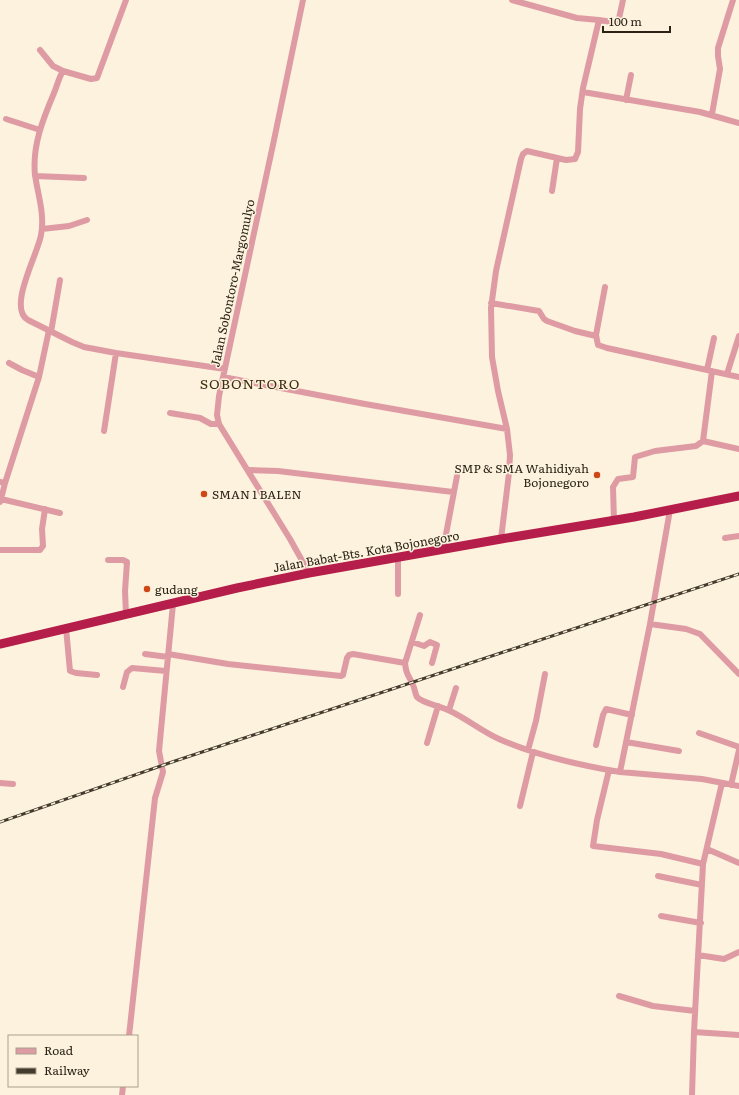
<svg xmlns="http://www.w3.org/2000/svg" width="739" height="1095" viewBox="0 0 739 1095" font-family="Literata,serif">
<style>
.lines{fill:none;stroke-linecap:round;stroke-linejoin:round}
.minor{stroke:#df9ba3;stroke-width:6}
.highway{stroke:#b51d4a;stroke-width:9}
.rail-casing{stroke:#433b2d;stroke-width:3}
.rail{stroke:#fdf2dd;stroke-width:1.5;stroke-dasharray:4.5;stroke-linecap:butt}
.poi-dot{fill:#cf4716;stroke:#fdf2dd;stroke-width:1.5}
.labels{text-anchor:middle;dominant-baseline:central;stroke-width:3;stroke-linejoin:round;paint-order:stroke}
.street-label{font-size:12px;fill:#2a2316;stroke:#fdf2dd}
.poi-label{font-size:12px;fill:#2a2316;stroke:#fdf2dd;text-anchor:start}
.quarter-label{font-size:14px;letter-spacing:1px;fill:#3d2f11;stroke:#fdf2dd}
</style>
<rect width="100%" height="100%" fill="#fdf2dd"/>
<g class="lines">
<path class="minor" d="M126,0L97,78L91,79L63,71C59,77 57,86 54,93C43,119 32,146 35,175C38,195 45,215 41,235C38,254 7,308 28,320L72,342L84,347L116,353L225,369
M303,0L274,140L219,396L217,415L219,424L290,539L309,573
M512,0L577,18L599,20
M40,50L53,66L63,71
M583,92L700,112L739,123
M626,100L631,75
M712,114L720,69L718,56V48L733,0
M6,119L40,130
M35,176L84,178
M552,191L557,158
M42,229L69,226L87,220
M605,287L596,335L598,345L607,348L739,377
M491,303L539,311L544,319L547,321L575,331L596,336
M51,332L60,280
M9,363L22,370L39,377
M707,370L714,338
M727,374L739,336
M223,377L365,404L507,429
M170,413L200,418L211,424H219
M104,431L116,353
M703,441L712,371
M249,470L278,471L453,492
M0,482L5,483L1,499
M5,483L39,377L49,330
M0,502L1,499L60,513
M670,510L650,624L620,772L702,779L739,786
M614,521L613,487L618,479L633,477L635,457L655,451L696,446L703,441L739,449
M725,538L739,536
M501,539L509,473L510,455L507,429L498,391L492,357L491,308L496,271L521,159L523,154L527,151L566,160L575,159L578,152L580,109L583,88L599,20L618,23L623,0
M0,550H40L43,546L42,529L45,509
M443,550L457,476
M398,558V594
M108,560H123L127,562L125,591L126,614
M650,624L686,629L700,634L739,674
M66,628L70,671L76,673L97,675
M412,642L424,646L430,642L437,645L432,663
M145,654L168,657
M168,654L228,664L341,676L343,675L347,658L349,655L353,654L405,663C406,676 409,675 413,685C415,689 415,694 417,697C422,703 440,706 448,710C466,718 481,731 499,739C537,756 578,765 620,772
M405,663L420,615
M123,687L127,672L132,668L166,671
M449,710L456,688
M699,733L739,747
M626,742L679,751
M427,743L438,706
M596,745L603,715L606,709L632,715
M528,750L536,721L545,674
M609,770L597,820L593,846L661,854L703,864
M0,783L13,784
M731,785L739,750
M520,806L533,752
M707,849L739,863
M658,876L702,885
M661,916L701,923
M698,955L724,959L739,952
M619,996L653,1006L695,1011
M694,1032L739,1035
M129,1036L155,798L163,772L159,751L173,604
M122,1095L123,1086
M692,1095L694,1032L703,864L722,783"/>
<path class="highway" d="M0,644L237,588L309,573L501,539L634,517L739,496"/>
<g class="rail-casing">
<path id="rail" d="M0,822L172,762L739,574"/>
</g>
<use href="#rail" class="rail"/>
</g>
<g class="poi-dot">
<circle cx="597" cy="475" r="4"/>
<circle cx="204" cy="494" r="4"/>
<circle cx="147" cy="589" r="4"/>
</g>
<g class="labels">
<g class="street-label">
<text transform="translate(232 283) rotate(-78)">Jalan Sobontoro-Margomulyo</text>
<text transform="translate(366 551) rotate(-10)">Jalan Babat-Bts. Kota Bojonegoro</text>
</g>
<g class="poi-label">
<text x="589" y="468" text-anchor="end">SMP &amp; SMA Wahidiyah<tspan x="589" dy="14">Bojonegoro</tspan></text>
<text x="212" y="494">SMAN 1 BALEN</text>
<text x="155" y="589">gudang</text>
</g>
<g class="quarter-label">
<text x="250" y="383">SOBONTORO</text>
</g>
</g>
<rect x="8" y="1035" width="130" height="52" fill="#fdf2dd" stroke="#a99f8d"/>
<rect x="16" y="1048" width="20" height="6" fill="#df9ba3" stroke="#a99f8d"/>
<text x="44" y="1055" font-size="12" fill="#2a2316">Road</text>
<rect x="16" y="1068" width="20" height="6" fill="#433b2d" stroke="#a99f8d"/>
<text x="44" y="1075" font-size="12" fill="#2a2316">Railway</text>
<path d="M603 26v6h67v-6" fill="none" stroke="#2a2316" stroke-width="2"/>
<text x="609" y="26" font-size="12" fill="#2a2316" stroke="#fdf2dd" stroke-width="3" paint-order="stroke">100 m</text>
</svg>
